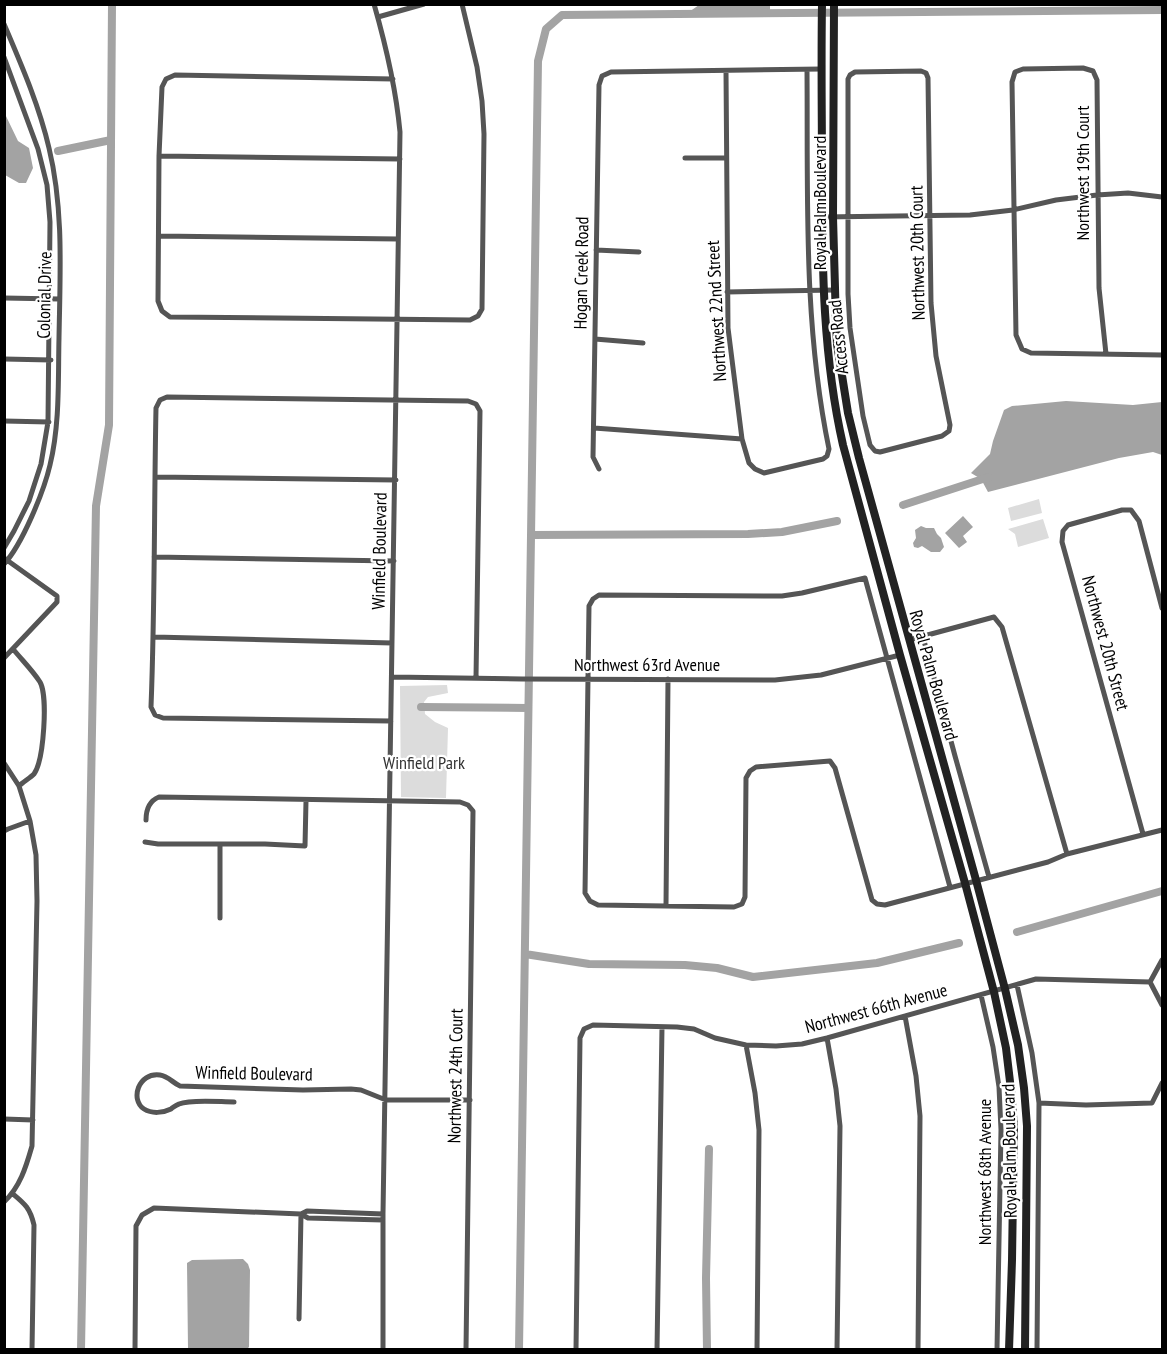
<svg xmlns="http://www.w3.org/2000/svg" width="1167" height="1354" viewBox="0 0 1167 1354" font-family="'PT Sans Narrow',sans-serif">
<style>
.green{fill:#dcdcdc}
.water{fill:#a3a3a3}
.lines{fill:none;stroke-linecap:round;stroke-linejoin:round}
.canal{stroke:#a3a3a3;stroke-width:8}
.minor{stroke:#555;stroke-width:5}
.secondary{stroke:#222;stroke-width:8}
.labels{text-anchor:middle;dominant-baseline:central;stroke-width:4.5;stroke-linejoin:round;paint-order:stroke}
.street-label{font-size:18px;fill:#000;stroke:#fff}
.park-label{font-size:18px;fill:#333;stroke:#fff}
</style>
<rect width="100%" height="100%" fill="#fff"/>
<path class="green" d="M1039,499L1042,513L1011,521L1008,508Z
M1043,519L1049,538L1018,547L1015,534L1008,529Z
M447,685L448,693L428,697L424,702L425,714L435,722L448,728L446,798L401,797L400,686Z"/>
<path class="water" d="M770,5V14H686L699,5Z
M5,114L18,141L29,148L33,168L26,183H19L5,175Z
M1066,401L1133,405L1162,402V455L1153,452L1119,458L988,492L981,479L971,473L990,454L993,441L1004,410L1012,406Z
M963,516L973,527L963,536L967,542L959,548L945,533Z
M921,526L926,528H934L937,534L941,538L944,547L940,552H931L922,546L918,548L914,547L913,543L916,538L915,530Z
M243,1259L248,1264L250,1270L249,1347L246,1350L188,1349L187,1263L192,1260Z"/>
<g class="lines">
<path class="canal" d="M58,151L111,140
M903,505L989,477
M531,535L748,534L782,532L837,521
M421,707L528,708
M1017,932L1162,891
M525,954L589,964L685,965L717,968L753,977L877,963L959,943
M81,1350L96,506L109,425L112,4
M519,1350L538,61L546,29L562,15L1162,10
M707,1350L706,1278L709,1149"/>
<path class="minor" d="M374,4C386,46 396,89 400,132L383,1214V1350
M378,17L424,4
M4,24C21,64 39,105 49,148C64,210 60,275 59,338C58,380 60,424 50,465C44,491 22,545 4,564
M4,57L38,149L47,185L50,222L48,422L41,464L29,501L14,531L4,548
M726,71L728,328L742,439L749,463L755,469L764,473L823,459L827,456L829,449C803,324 808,196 807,70
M921,71L926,73L928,78L931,303L936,356L950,425L949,431L942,436L880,452L875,451L870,445L863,416L850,328L848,294V79L850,75L855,72Z
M393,79L175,75L166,79L162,87L159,156L158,301L162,311L170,317L470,320L478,316L482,309L484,134L482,101L477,67L462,4
M159,156L400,159
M685,158H726
M822,217L970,215L1013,210L1056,200L1097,195L1128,193L1162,197
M159,236L398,239
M596,250L639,252
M727,292L835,290
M4,298L59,299
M595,339L643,343
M1106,354L1099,288L1097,80L1093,71L1083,68L1023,69L1015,72L1012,82L1016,335L1022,349L1031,353L1162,355
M4,359L51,360
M4,421L49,422
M594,428L742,439
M599,469L593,457L599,85L602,76L611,72L822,69
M155,477L396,480
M154,557L394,561
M4,558L57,596V602L4,658
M154,637L392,643
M923,637L955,756L989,877
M909,640L994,617L1002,627L1067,854
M13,649C22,660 33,671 40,682C48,696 44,760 34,774C30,778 23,782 19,786
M392,677L522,679L775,680L821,675L900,655
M391,721L163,718L155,715L151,707C155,607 154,507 156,408L160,400L167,397L468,401L476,404L480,411L476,678
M4,763L19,786L30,821L36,855L37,901L32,1146C26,1167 20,1187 4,1202
M146,820C146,810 149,801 159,797L460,802L468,805L473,811L466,1350
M4,831L8,829L30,821
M1143,834L1062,542L1063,531L1068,525L1122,510H1131L1139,521L1162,608
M145,842L158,844H265L305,846L306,801
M220,844V918
M950,887L865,578L802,593L782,596L599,595L593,599L589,606L585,893L590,901L598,905L734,907L742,904L745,897L746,778L750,771L756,767L830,761L835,768L872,900L877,904L885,905L1048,862L1067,854L1162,830
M666,906L668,679
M1150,982L1162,960
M1017,985L1032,1053L1039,1103L1037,1350
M981,995L993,1047L999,1087L1001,1130L997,1350
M905,1016L916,1076L920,1116L918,1350
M827,1038L836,1089L840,1126L837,1350
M746,1045L755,1093L759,1130L757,1350
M234,1102C220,1102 191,1099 179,1104C177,1105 172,1108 171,1109C163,1113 152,1114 144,1109C130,1100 138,1072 160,1075C168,1076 173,1083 180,1086L303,1090L351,1089L361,1090L386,1100H470
M1039,1103L1086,1105L1152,1103L1162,1083
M4,1119L33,1120
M13,1194C25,1204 30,1208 34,1225L32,1350
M301,1214L307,1211L383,1214
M299,1319L301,1214
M135,1350L136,1226L142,1215L154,1208L301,1214L308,1218L383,1220
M576,1350L580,1038L584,1029L593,1025L677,1027L694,1029L715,1038L746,1045L776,1046L802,1044L827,1038L1036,979L1150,982L1162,1005
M657,1350L662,1027"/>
<path class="secondary" d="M822,4C821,62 822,120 822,178C822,268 823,357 843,445L900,655L965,883L994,992L1006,1048L1011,1090L1014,1127L1012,1260L1009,1350
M834,4L833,217L836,323L837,344L848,413L859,458L976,880L1005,989L1018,1045L1024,1088L1027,1126L1025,1350"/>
</g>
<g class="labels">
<g class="street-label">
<text transform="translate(1082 173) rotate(-90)">Northwest 19th Court</text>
<text transform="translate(819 203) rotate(-90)">Royal Palm Boulevard</text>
<text transform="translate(917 253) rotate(-91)">Northwest 20th Court</text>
<text transform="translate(581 273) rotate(-89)">Hogan Creek Road</text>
<text transform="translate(44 295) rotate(-89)">Colonial Drive</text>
<text transform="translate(716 311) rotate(-93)">Northwest 22nd Street</text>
<text transform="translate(838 337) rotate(-96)">Access Road</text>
<text transform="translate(379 551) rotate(-89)">Winfield Boulevard</text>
<text transform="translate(1106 643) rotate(75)">Northwest 20th Street</text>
<text x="647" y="664">Northwest 63rd Avenue</text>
<text transform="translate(934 675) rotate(74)">Royal Palm Boulevard</text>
<text transform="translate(876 1008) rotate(-15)">Northwest 66th Avenue</text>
<text transform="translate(254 1073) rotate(1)">Winfield Boulevard</text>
<text transform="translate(455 1076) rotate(-89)">Northwest 24th Court</text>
<text transform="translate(1009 1151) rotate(-91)">Royal Palm Boulevard</text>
<text transform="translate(984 1172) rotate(-90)">Northwest 68th Avenue</text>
</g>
<g class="park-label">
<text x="424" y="762">Winfield Park</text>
</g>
</g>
<rect width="1167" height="1354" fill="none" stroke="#000000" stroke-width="12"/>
</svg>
